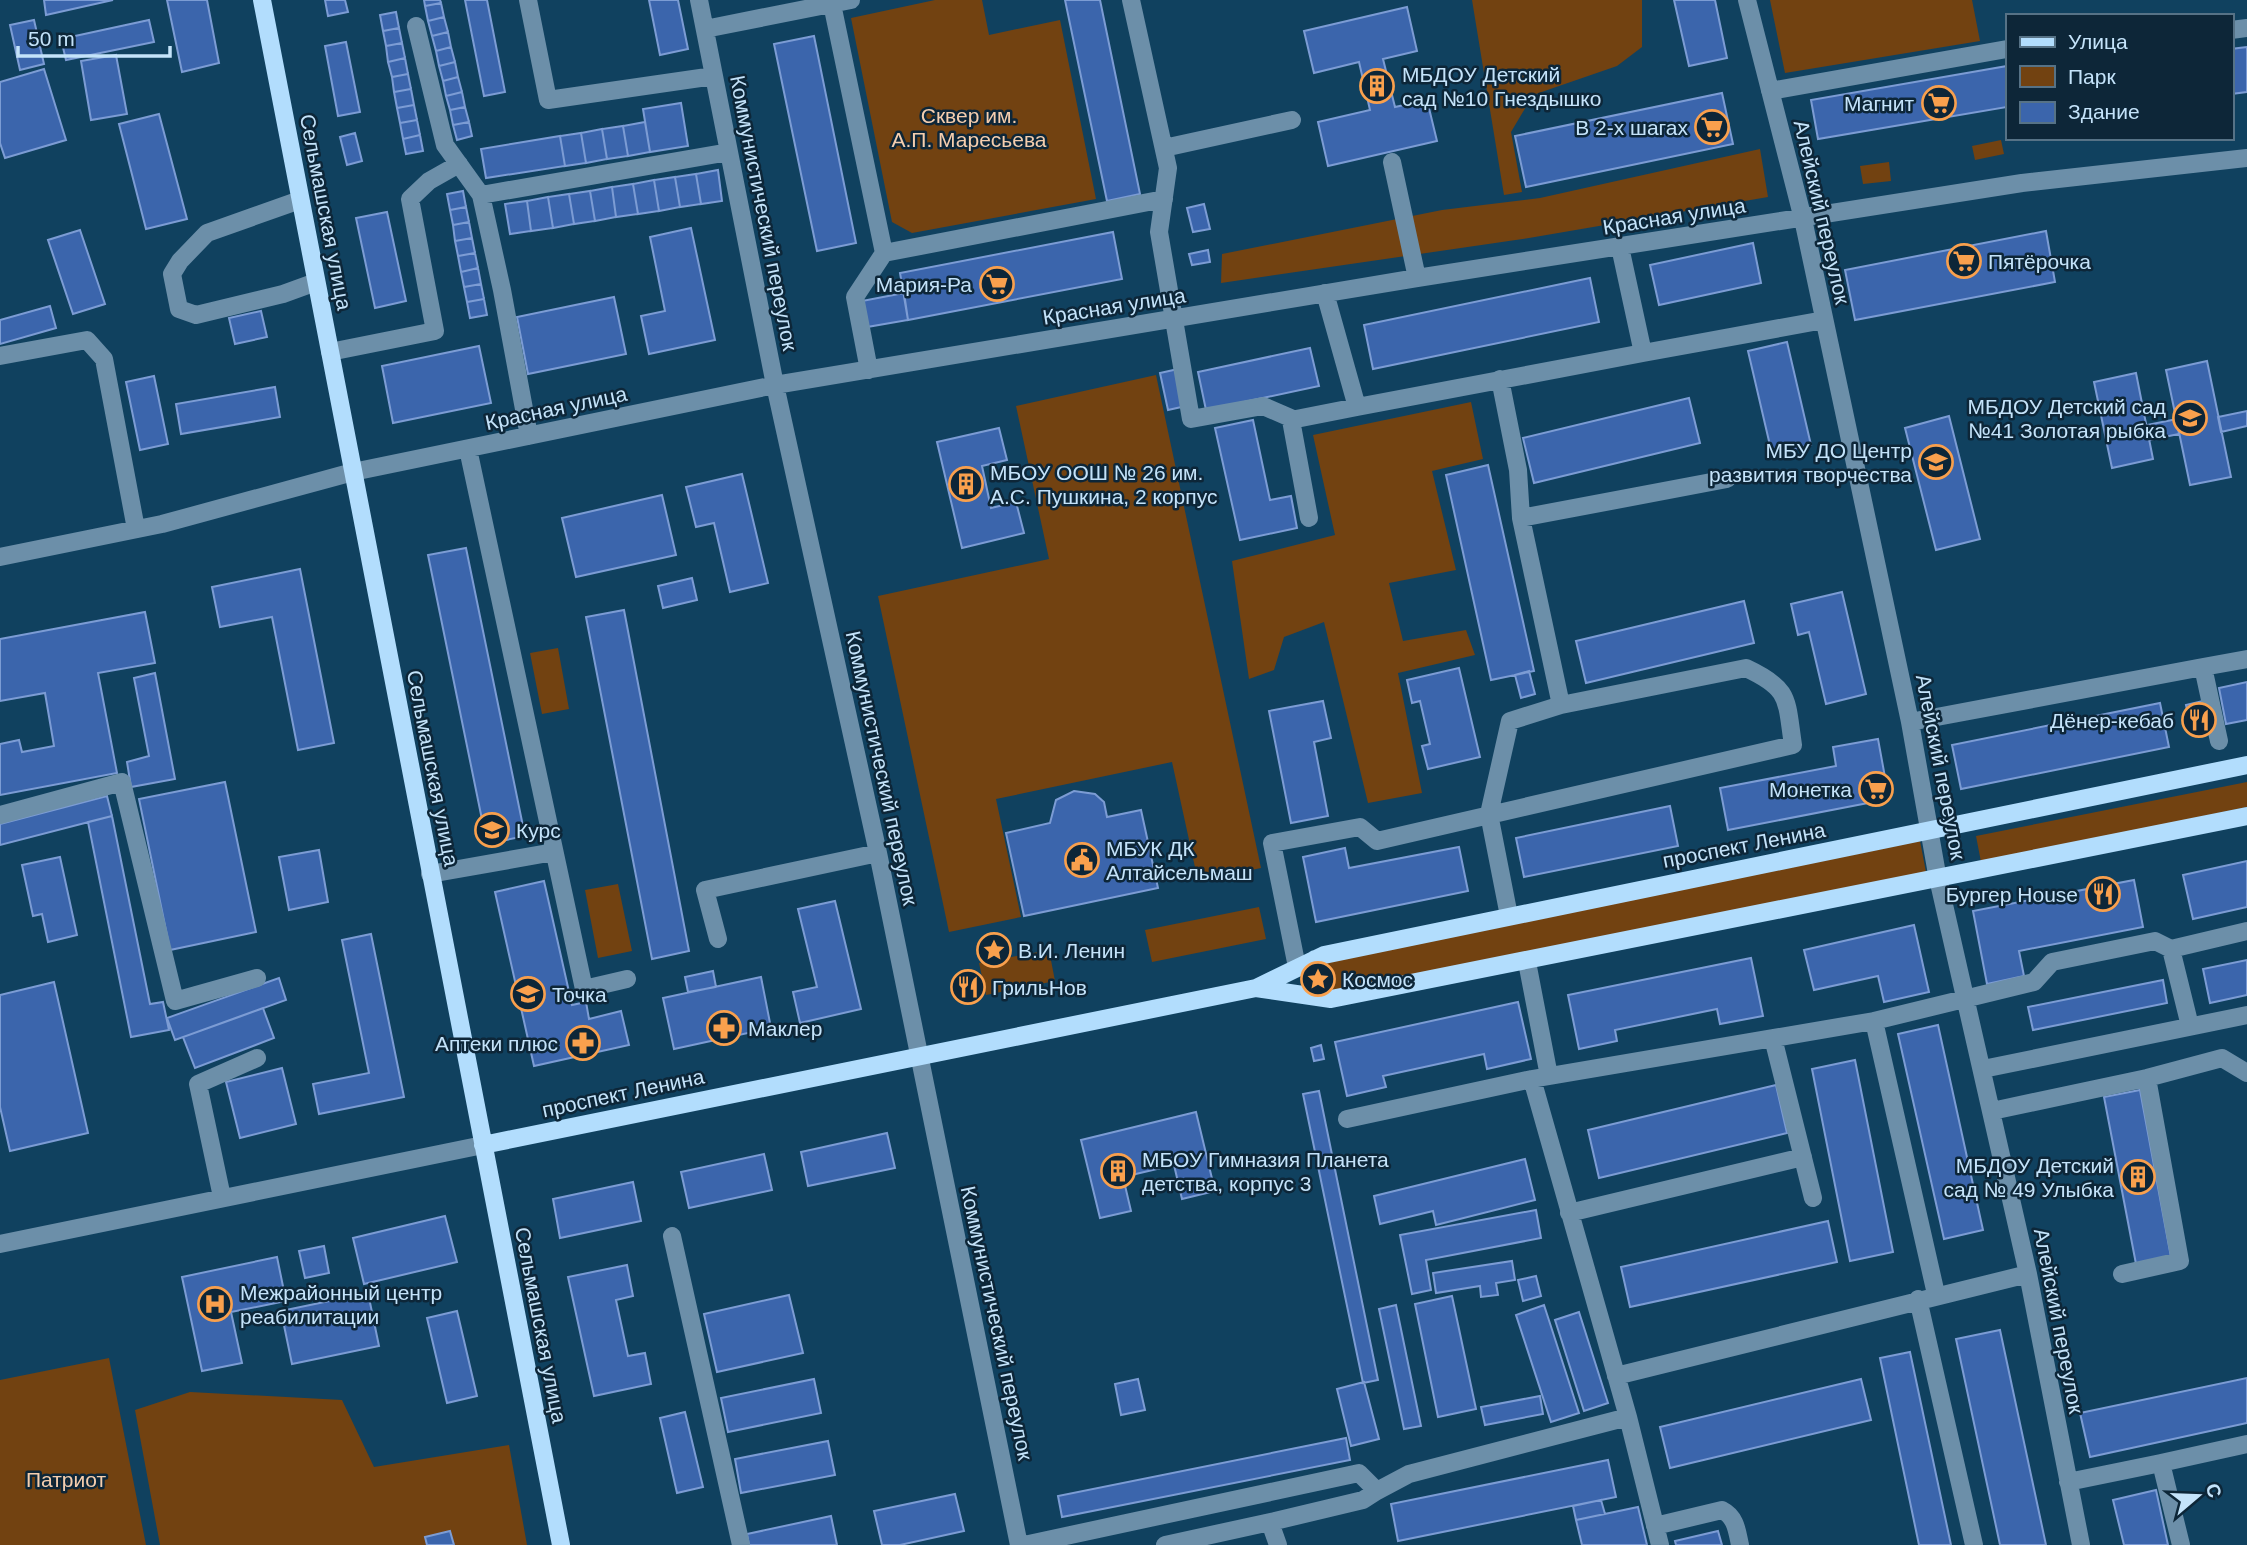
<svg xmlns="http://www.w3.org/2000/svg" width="2247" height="1545" viewBox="0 0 2247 1545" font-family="Arial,sans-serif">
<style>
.green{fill:#724211}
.building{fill:#3b65ac;stroke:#7c9cd4;stroke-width:2}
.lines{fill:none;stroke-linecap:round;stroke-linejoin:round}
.minor{stroke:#6c8fa9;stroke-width:18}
.major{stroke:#b2ddfd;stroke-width:18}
.labels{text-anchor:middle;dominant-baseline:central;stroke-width:5;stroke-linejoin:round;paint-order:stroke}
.poi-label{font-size:21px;fill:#c4e3fa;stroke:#0d2638;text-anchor:start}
.park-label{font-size:21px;fill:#f5ceae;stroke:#0d2638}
.street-label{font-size:21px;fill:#c4e3fa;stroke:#0d2638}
</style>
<rect width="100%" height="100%" fill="#10415f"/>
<path class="green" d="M935,0H982L989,35L1060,20L1096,199L912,233L892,222L851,18Z
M1472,0H1642V47L1617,66L1533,95L1511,132L1522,192L1504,195Z
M1770,0H1972L1980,41L1785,73Z
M2001,140L2004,154L1975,160L1972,146Z
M1760,149L1768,197L1529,238L1221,283L1222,254L1442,210L1540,198Z
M1889,162L1891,181L1863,184L1860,166Z
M1156,375L1261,868L1198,881L1172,762L996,799L1021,917L949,932L878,596L1049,559L1016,406Z
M1471,402L1483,459L1432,471L1456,570L1389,583L1403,641L1466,630L1475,655L1398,673L1422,793L1368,803L1324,622L1284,637L1274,670L1249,679L1232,561L1335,535L1313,435Z
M558,648L569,709L542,714L530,653Z
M2247,782V807L1981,862L1976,836Z
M1920,841L1926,872L1325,993L1313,973L1325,962Z
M618,884L632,951L598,958L585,890Z
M1259,907L1266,939L1152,962L1145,930Z
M1049,950L1055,981L986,995L979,963Z
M109,1358L146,1545H0V1380Z
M190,1392L342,1400L374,1467L509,1445L527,1545H160L135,1410Z"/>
<path class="building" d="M44,0H113L46,15Z
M167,0H207L219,63L182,72Z
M325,0H345L348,12L328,16Z
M424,0H440L441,3L425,6Z
M465,0H487L505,92L484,96Z
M649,0H678L688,49L660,55Z
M1065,0H1100L1140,194L1107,201Z
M1674,0H1715L1727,58L1689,66Z
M441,3L444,17L428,21L425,6Z
M1407,7L1417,51L1383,59L1395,107L1427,100L1437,141L1328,166L1318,122L1370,110L1359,62L1314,73L1304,31Z
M396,12L399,28L383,31L380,15Z
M444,17L448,32L432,36L428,21Z
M34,20L44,64L20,70L10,25Z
M149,20L154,42L66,60L61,39Z
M399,28L402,43L386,46L383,31Z
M448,32L451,47L436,51L432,36Z
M814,36L856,243L817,251L774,44Z
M346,42L360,112L338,116L325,46Z
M402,43L405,58L388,62L386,46Z
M451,47L455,62L439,66L436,51Z
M2247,47V92L2231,94V49Z
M116,55L127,114L91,120L81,61Z
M405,58L408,74L392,77L388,62Z
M455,62L458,77L443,81L439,66Z
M2007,66V107L1818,139L1811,100Z
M44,69L66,140L5,158L0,143V82Z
M408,74L411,89L394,92L392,77Z
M458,77L462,92L446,96L443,81Z
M411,89L414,105L397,108L394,92Z
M462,92L465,107L450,110L446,96Z
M1722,93L1733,144L1526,187L1515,136Z
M681,103L688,146L650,152L643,109Z
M414,105L417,120L400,123L397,108Z
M465,107L469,122L453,125L450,110Z
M159,114L187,219L146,229L119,124Z
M417,120L420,135L403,139L400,123Z
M469,122L472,136L457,140L453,125Z
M645,122L650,152L628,156L623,126Z
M623,126L628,156L607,159L602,129Z
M602,129L607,159L586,163L581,133Z
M355,133L362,161L347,165L340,137Z
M581,133L586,163L565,166L560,136Z
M420,135L423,151L406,154L403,139Z
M560,136L565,166L486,178L481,149Z
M718,170L722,201L701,204L696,174Z
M696,174L701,204L680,207L675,177Z
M675,177L680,207L659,211L654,180Z
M654,180L659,211L638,214L633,184Z
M633,184L638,214L616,217L612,187Z
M612,187L616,217L595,221L590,191Z
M463,191L466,207L450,210L447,194Z
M590,191L595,221L574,224L569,194Z
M569,194L574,224L553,228L548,197Z
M548,197L553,228L531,231L527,201Z
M527,201L531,231L510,234L505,204Z
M1204,204L1210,229L1193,232L1187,208Z
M466,207L469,222L453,225L450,210Z
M387,212L406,301L375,308L356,218Z
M469,222L472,238L455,241L453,225Z
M691,228L715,340L649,354L641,316L665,311L650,237Z
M80,230L105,304L73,314L48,240Z
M2046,231L2055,282L1855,320L1845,270Z
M1113,232L1122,279L908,320L900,273Z
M472,238L475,253L458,256L455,241Z
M1753,243L1761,283L1659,305L1650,265Z
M1208,250L1210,262L1192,265L1189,254Z
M475,253L478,268L461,272L458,256Z
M478,268L481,284L464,287L461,272Z
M1590,278L1599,322L1373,369L1364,325Z
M481,284L484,299L467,302L464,287Z
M904,293L908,320L867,327L862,301Z
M614,297L626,354L528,374L517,317Z
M484,299L487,315L470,318L467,302Z
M50,306L56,328L0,344V320Z
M261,311L267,337L235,344L229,318Z
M1787,342L1811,445L1772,454L1748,351Z
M479,346L491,403L393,423L382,366Z
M1310,348L1319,386L1206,410L1198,372Z
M2207,361L2231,477L2190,485L2166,370Z
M1178,369L1186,406L1168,410L1160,373Z
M2136,373L2153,459L2112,468L2094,382Z
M154,376L168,444L140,450L126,382Z
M275,387L280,417L181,434L176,404Z
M1689,398L1700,443L1534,483L1523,438Z
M2247,411V426L2221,432L2218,417Z
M1949,416L1980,539L1936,550L1905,428Z
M2177,419L2179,434L2149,440L2147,425Z
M1253,420L1270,500L1291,496L1297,528L1240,540L1215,428Z
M999,428L1007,460L982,466L991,508L1016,502L1024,533L962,548L937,442Z
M1488,465L1534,671L1491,680L1446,475Z
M742,474L768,583L730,592L714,523L696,527L686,487Z
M662,495L676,555L576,577L562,518Z
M466,548L525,836L487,844L428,555Z
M300,569L334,743L298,750L272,617L220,627L212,587Z
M692,578L697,600L663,608L658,586Z
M1842,592L1866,694L1826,704L1809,632L1798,635L1791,604Z
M1744,601L1754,643L1586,683L1576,641Z
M624,610L689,951L652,959L586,617Z
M145,612L155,663L98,673L117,773L0,795V744L19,740L22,752L54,746L45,693L0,701V639Z
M1459,668L1480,757L1428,769L1422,746L1430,744L1420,701L1412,703L1407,680Z
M1529,671L1535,694L1521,698L1515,675Z
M155,673L175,779L131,787L127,762L149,756L134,678Z
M2247,682V720L2226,724L2219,688Z
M1323,701L1331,738L1314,742L1328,816L1291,823L1269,711Z
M2203,701L2209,730L2192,734L2186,705Z
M2160,703L2169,747L1961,789L1952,745Z
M1878,739L1889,799L1728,830L1720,788L1836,766L1833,747Z
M225,782L256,932L170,950L139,799Z
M1074,791L1095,794L1104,802L1107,817L1141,810L1158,888L1024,916L1006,833L1050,823L1056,800Z
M107,796L112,816L0,845V824Z
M1670,806L1678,846L1524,877L1516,838Z
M112,816L150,1004L163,1002L169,1030L131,1037L88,822Z
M1459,847L1468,891L1316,922L1303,857L1345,848L1349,868Z
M319,850L328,902L289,910L279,857Z
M60,857L77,935L48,942L42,914L33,916L22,865Z
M2247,861V907L2193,919L2183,875Z
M2134,880L2143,927L2019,951L2024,976L1987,984L1973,911Z
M544,881L572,1005L586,1002L589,1019L621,1011L629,1045L534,1066L495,892Z
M835,901L861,1009L800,1023L793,992L817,987L798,909Z
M1914,925L1929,992L1884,1002L1878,976L1814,990L1804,950Z
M371,934L404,1097L319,1114L313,1084L369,1073L342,940Z
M1751,958L1763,1016L1720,1024L1717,1009L1615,1030L1617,1041L1579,1049L1568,995Z
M2247,960V995L2210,1003L2203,969Z
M713,971L716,987L688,992L685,977Z
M761,977L771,1028L674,1049L663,998Z
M279,978L286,1000L175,1040L167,1018Z
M977,978L979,991L961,995L959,982Z
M2163,980L2167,1003L2033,1030L2028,1007Z
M54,982L88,1133L10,1151L0,1107V995Z
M1518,1002L1531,1059L1487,1069L1484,1054L1383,1076L1386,1087L1347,1096L1335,1042Z
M263,1008L274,1038L195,1068L183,1037Z
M1938,1025L1983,1230L1944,1239L1898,1034Z
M1321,1045L1324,1059L1314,1061L1311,1048Z
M1855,1060L1893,1252L1850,1261L1812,1069Z
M282,1068L296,1124L240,1138L226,1082Z
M1776,1085L1787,1133L1599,1178L1588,1130Z
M2140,1090L2171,1257L2136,1264L2104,1097Z
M1319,1091L1378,1380L1363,1383L1303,1094Z
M1196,1112L1215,1191L1182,1199L1174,1165L1123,1177L1131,1211L1100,1218L1081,1140Z
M887,1133L895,1168L808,1186L801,1152Z
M764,1154L772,1190L689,1208L681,1172Z
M1525,1159L1535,1200L1436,1225L1433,1211L1380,1224L1374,1196Z
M633,1182L641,1221L560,1238L553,1199Z
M1536,1210L1541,1238L1426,1260L1431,1290L1412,1294L1400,1235Z
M445,1216L457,1262L364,1284L353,1238Z
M1828,1221L1837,1262L1630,1307L1621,1267Z
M324,1246L329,1273L305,1278L299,1251Z
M277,1257L286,1301L231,1312L242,1363L202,1371L182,1277Z
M1512,1261L1515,1280L1496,1283L1498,1295L1481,1297L1480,1286L1436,1293L1433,1273Z
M627,1265L633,1296L616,1300L628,1356L645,1353L651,1384L594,1396L568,1277Z
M1536,1276L1541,1296L1523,1301L1518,1280Z
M368,1293L379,1346L292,1364L281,1311Z
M789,1295L803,1353L717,1372L704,1314Z
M1452,1296L1476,1409L1438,1417L1415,1304Z
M1396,1305L1421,1426L1404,1429L1379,1309Z
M1544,1305L1579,1413L1551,1422L1516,1315Z
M457,1311L477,1396L447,1403L427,1318Z
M1579,1312L1608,1403L1584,1411L1555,1320Z
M2000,1330L2046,1545H2000L1956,1339Z
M1910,1352L1951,1545H1919L1880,1358Z
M2247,1378V1423L2090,1457L2080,1413Z
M814,1379L821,1413L728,1432L721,1398Z
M1138,1379L1145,1410L1121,1415L1115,1384Z
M1861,1379L1871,1420L1670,1468L1660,1427Z
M1364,1382L1379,1439L1351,1446L1337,1389Z
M1540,1396L1543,1414L1485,1425L1481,1407Z
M685,1412L703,1487L677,1493L660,1418Z
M1346,1438L1350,1460L1062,1517L1058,1496Z
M828,1441L835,1475L741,1493L735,1459Z
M1608,1460L1616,1497L1398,1541L1391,1504Z
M2156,1490L2168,1545H2124L2113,1500Z
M955,1494L964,1531L900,1545H882L874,1511Z
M1601,1500L1605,1514L1576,1520L1573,1506Z
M1638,1507L1647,1545H1582L1576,1520Z
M831,1516L837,1545H749L747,1534Z
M450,1531L454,1545H427L425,1537Z
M1718,1531L1722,1545H1676L1675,1541Z"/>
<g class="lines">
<path class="minor" d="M528,0L548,100L714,76
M699,0L775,385L878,853L1019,1545
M1131,0L1168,168L1159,232L1191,419L1263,406L1293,419
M1747,0L1803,219L1910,722L1937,874L2028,1274L2081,1545
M832,4L884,253L855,297L869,370
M416,26L445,145L481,195L729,152
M705,29L851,0
M2231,30L2247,28
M1770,91L2007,49
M1164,148L1292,120
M1392,162L1417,278
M481,195L502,290L529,436
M300,200L207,233L180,261L172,274L179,309L196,315L283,294L316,282
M1620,247L1643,353L1824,320
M884,253L1164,199
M1325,293L1357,407L1643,353
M330,352L435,331L410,199L429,181L459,164
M0,356L87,340L104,359L136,529
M1500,379L1518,470L1521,518L1561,705L1510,721L1489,814L1509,916
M468,449L584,989L627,979
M1309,518L1291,420L1357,407
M1521,518L1727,479
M0,557L162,524L353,472L775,385L1417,278L2022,183L2247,158
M2203,667L2247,659
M1910,722L2203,667L2219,741
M0,815L122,782L175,1001L257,978
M430,874L554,852
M718,939L705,890L878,853
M2171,949L2190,1026
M1527,962L1549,1076
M1297,967L1272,843L1360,827L1377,841L1793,745C1786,699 1791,689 1746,668L1561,705
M1773,1038L1813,1198
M1983,1069L2247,1015
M1532,1079L1628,1417L1660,1545
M1992,1111L2147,1078L2222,1058L2247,1073
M1347,1119L1532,1079L1874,1021
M222,1197L198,1084L257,1058
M1569,1213L1803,1157
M672,1236L741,1545
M0,1244L483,1145
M2122,1274L2180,1261L2147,1078
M1936,1294L1874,1021L2034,982L2052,962L2155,941L2171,949L2247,931
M1918,1299L1974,1545
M1616,1376L2028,1274
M2068,1482L2161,1463
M1655,1526L1722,1510C1736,1517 1737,1531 1740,1545
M1024,1545L1359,1473L1377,1491L1409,1474L1628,1417
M1165,1545L1275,1521
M1278,1545L1272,1528L1275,1521L1363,1500L1377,1491
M2181,1545L2161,1463L2247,1444"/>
<path class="major" d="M262,0L561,1545
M1315,959L1312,985L1320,997
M1256,988L1331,999L2247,816
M483,1145L1256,988L1324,955L2247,765"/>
</g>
<defs>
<g id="building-ring" transform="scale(1.75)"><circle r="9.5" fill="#0d2638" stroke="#f9a04d" stroke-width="1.5"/><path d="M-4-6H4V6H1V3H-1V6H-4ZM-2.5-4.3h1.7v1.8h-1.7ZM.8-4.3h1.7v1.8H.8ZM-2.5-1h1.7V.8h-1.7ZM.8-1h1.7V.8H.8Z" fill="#f9a04d"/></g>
<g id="supermarket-ring" transform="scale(1.75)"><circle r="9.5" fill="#0d2638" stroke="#f9a04d" stroke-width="1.5"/><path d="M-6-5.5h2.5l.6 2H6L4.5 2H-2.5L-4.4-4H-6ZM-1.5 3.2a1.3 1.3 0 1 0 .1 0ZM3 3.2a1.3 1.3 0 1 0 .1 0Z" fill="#f9a04d"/></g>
<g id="school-ring" transform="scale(1.75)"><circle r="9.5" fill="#0d2638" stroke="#f9a04d" stroke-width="1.5"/><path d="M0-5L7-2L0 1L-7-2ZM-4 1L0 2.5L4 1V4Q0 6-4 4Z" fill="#f9a04d"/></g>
<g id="restaurant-ring" transform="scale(1.75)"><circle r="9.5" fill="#0d2638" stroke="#f9a04d" stroke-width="1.5"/><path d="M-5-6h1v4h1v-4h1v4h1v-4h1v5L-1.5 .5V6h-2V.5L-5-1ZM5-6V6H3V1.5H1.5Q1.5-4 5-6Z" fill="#f9a04d"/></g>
<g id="civic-ring" transform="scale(1.75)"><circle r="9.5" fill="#0d2638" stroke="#f9a04d" stroke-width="1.5"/><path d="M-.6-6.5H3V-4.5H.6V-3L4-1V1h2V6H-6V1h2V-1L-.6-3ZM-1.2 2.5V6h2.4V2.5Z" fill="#f9a04d"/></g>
<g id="sight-ring" transform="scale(1.75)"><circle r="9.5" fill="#0d2638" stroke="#f9a04d" stroke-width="1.5"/><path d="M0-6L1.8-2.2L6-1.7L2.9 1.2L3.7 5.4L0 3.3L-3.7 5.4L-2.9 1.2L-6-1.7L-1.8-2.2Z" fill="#f9a04d"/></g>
<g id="pharmacy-ring" transform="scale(1.75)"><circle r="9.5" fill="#0d2638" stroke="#f9a04d" stroke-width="1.5"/><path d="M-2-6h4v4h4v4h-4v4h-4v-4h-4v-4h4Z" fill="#f9a04d"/></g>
<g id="hospital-ring" transform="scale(1.75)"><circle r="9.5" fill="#0d2638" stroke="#f9a04d" stroke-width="1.5"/><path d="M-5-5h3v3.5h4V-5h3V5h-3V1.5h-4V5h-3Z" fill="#f9a04d"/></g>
</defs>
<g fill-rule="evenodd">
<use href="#building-ring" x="1377" y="86"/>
<use href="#supermarket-ring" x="1939" y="103"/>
<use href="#supermarket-ring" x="1712" y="127"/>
<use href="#supermarket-ring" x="1964" y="261"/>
<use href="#supermarket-ring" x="997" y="284"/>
<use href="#school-ring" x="2190" y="418"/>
<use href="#school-ring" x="1936" y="462"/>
<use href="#building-ring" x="966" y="484"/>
<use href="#restaurant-ring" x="2199" y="720"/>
<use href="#supermarket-ring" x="1876" y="789"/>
<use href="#school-ring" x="492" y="830"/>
<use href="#civic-ring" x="1082" y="860"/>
<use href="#restaurant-ring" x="2103" y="894"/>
<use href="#sight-ring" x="994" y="950"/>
<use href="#sight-ring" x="1318" y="979"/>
<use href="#restaurant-ring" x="968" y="987"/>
<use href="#school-ring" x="528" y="994"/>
<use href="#pharmacy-ring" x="724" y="1028"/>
<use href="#pharmacy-ring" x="583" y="1043"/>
<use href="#building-ring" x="1118" y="1171"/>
<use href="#building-ring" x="2138" y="1177"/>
<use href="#hospital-ring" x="215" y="1304"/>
</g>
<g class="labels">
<g class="poi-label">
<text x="1402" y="74">МБДОУ Детский<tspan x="1402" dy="24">сад №10 Гнездышко</tspan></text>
<text x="1914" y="103" text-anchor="end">Магнит</text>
<text x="1688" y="127" text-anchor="end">В 2-х шагах</text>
<text x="1988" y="261">Пятёрочка</text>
<text x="972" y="284" text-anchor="end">Мария-Ра</text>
<text x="2166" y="406" text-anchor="end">МБДОУ Детский сад<tspan x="2166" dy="24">№41 Золотая рыбка</tspan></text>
<text x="1912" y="450" text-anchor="end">МБУ ДО Центр<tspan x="1912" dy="24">развития творчества</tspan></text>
<text x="990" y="472">МБОУ ООШ № 26 им.<tspan x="990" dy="24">А.С. Пушкина, 2 корпус</tspan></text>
<text x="2174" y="720" text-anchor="end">Дёнер-кебаб</text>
<text x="1852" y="789" text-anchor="end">Монетка</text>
<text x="516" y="830">Курс</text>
<text x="1106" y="848">МБУК ДК<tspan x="1106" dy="24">Алтайсельмаш</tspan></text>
<text x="2078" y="894" text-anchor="end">Бургер House</text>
<text x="1018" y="950">В.И. Ленин</text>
<text x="1342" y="979">Космос</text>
<text x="992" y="987">ГрильНов</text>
<text x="552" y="994">Точка</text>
<text x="748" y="1028">Маклер</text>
<text x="558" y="1043" text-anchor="end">Аптеки плюс</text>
<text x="1142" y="1159">МБОУ Гимназия Планета<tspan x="1142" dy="24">детства, корпус 3</tspan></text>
<text x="2114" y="1165" text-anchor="end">МБДОУ Детский<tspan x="2114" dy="24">сад № 49 Улыбка</tspan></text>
<text x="240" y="1292">Межрайонный центр<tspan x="240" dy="24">реабилитации</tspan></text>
</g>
<g class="park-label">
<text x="969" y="115">Сквер им.<tspan x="969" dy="24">А.П. Маресьева</tspan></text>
<text x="66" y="1479">Патриот</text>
</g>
<g class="street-label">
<text transform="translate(326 212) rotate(79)">Сельмашская улица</text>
<text transform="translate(1822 212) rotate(77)">Алейский переулок</text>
<text transform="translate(764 213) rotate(79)">Коммунистический переулок</text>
<text transform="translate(1674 216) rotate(-9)">Красная улица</text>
<text transform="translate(1114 306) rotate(-9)">Красная улица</text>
<text transform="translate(556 408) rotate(-12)">Красная улица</text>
<text transform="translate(1941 767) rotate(79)">Алейский переулок</text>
<text transform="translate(433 768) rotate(79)">Сельмашская улица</text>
<text transform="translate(882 768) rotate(78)">Коммунистический переулок</text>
<text transform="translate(1744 845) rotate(-11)">проспект Ленина</text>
<text transform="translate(623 1093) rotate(-12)">проспект Ленина</text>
<text transform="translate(2059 1321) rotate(79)">Алейский переулок</text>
<text transform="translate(997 1323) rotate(78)">Коммунистический переулок</text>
<text transform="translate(541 1325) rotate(79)">Сельмашская улица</text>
</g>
</g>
<rect x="2006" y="14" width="228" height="126" fill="#0d2638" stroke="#567286" stroke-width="2"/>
<rect x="2020" y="37" width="35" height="10" fill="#b2ddfd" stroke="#567286" stroke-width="2"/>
<text x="2068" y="49" font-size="21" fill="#c4e3fa">Улица</text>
<rect x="2020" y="66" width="35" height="21" fill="#724211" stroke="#567286" stroke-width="2"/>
<text x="2068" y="84" font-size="21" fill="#c4e3fa">Парк</text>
<rect x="2020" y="102" width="35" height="21" fill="#3b65ac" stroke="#567286" stroke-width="2"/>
<text x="2068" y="119" font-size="21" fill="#c4e3fa">Здание</text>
<g transform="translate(2198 1496) rotate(71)" stroke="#0d2638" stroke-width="5" paint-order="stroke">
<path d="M0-5L12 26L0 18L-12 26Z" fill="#c4e3fa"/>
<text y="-10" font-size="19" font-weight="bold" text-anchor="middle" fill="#c4e3fa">С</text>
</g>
<path d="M18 46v10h152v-10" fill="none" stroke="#c4e3fa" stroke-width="3.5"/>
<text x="28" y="46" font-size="21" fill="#c4e3fa" stroke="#0d2638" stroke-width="5" paint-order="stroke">50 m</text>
</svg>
